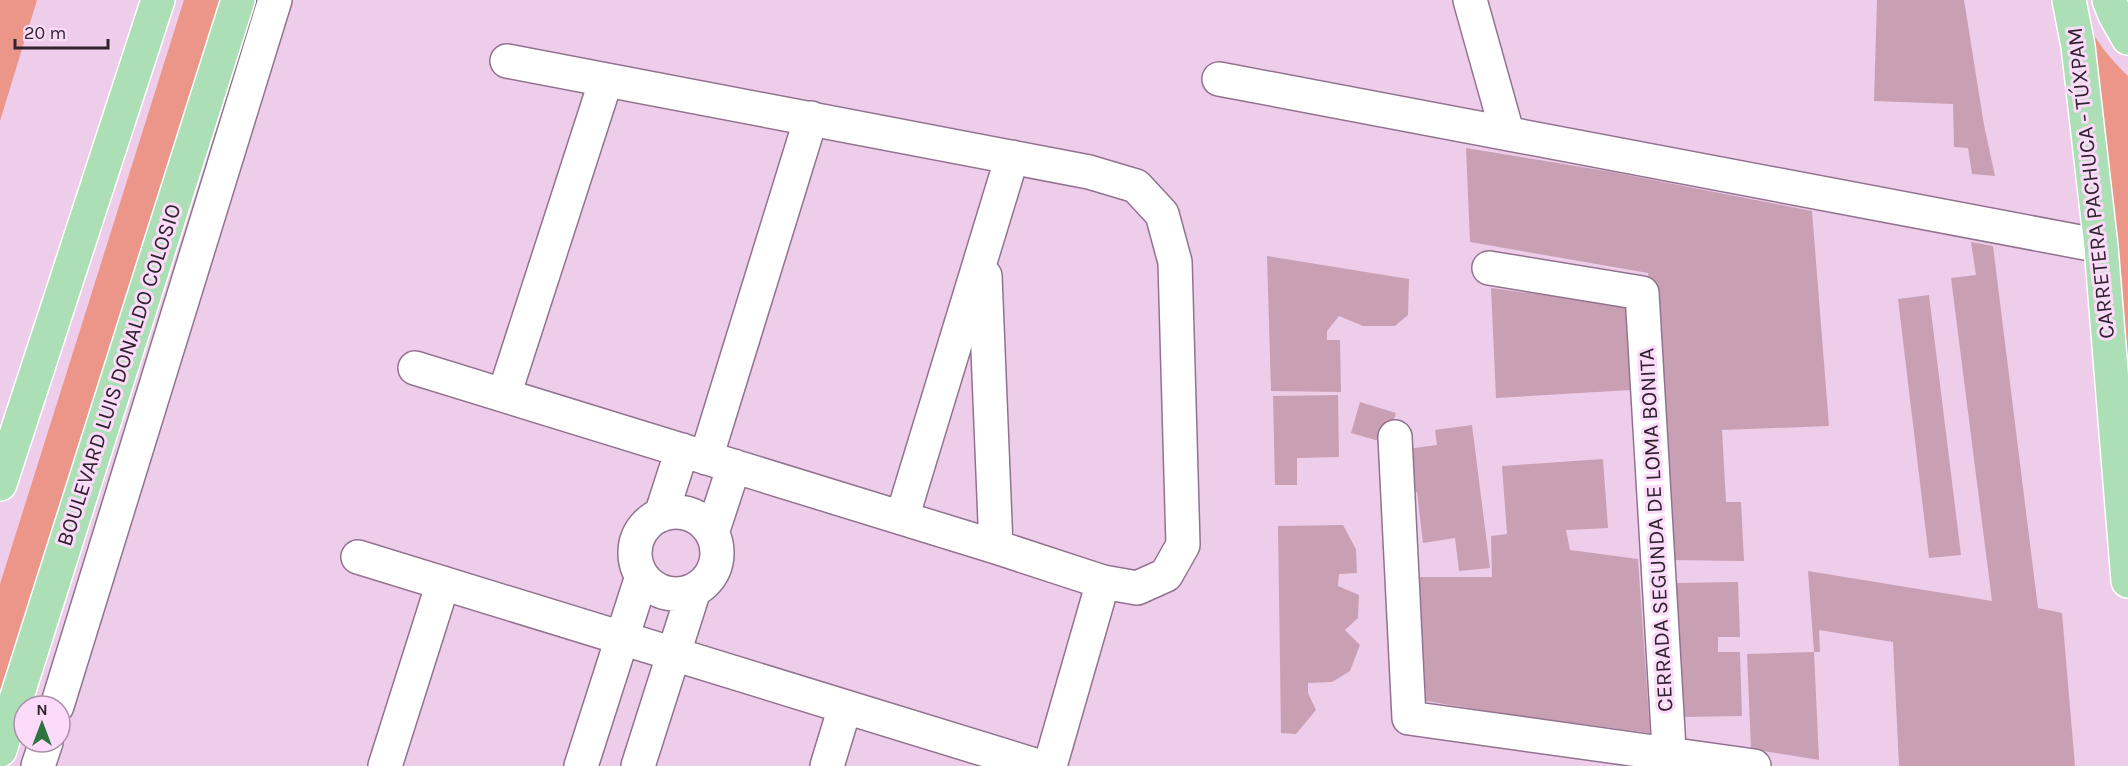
<svg xmlns="http://www.w3.org/2000/svg" width="2128" height="766" viewBox="0 0 2128 766" font-family="Karla,sans-serif">
<style>
.green{fill:#ec9589}
.building{fill:#c9a0b3}
.lines{fill:none;stroke-linecap:round;stroke-linejoin:round}
.minor-casing{stroke:#92738f;stroke-width:36}
.major-casing{stroke:#fff;stroke-width:36}
.minor{stroke:#fff;stroke-width:33}
.major{stroke:#addfb6;stroke-width:33}
.labels{text-anchor:middle;dominant-baseline:central;stroke-width:6;stroke-linejoin:round;paint-order:stroke}
.street-label{font-size:22px;fill:#2f232e;stroke:#fcdaf9}
</style>
<rect width="100%" height="100%" fill="#eecdeb"/>
<path class="green" d="M0,0H37L0,121Z
M184,0H220L0,699V584Z
M2082,16C2095,39 2109,58 2128,76V491Z"/>
<path class="building" d="M1877,0H1964L1984,125L1995,176L1972,174L1968,148L1954,147L1953,104L1874,101Z
M1466,148L1612,172L1812,211L1829,426L1722,430L1726,502H1741L1744,561L1667,560L1648,273L1470,242Z
M1971,242L1993,246L2038,608L2062,613L2075,766H1899L1893,642L1819,630L1820,652H1814L1819,760L1751,749L1747,654L1814,652L1808,571L1992,601L1951,278L1976,275Z
M1267,256L1409,279L1408,315L1395,326H1363L1339,316L1327,331V340H1340L1341,392L1271,391Z
M1491,288L1627,306L1631,390L1496,398Z
M1929,295L1961,555L1929,558L1898,299Z
M1338,395L1339,457L1297,458V485H1275L1273,396Z
M1360,402L1396,413L1386,443L1351,433Z
M1472,425L1490,568L1459,571L1455,538L1423,543L1417,492L1404,493L1399,450L1437,445L1435,430Z
M1603,459L1608,528L1566,530L1570,550L1638,559L1650,733L1498,713L1426,701L1419,577H1492L1491,536L1507,534L1502,466Z
M1343,525L1356,549L1357,573L1339,574L1338,586L1359,595L1358,618L1345,630L1360,645L1350,671L1332,682L1308,683V693L1316,710L1296,734L1281,733L1278,526Z
M1738,582L1740,637H1718V652H1740L1742,716L1683,717L1675,583Z"/>
<g class="lines">
<g class="minor-casing">
<path id="minor" d="M1470,0L1507,132
M1219,79L2101,246
M1489,268L1642,293L1670,766
M985,276L996,547
M415,368L996,547L1103,582L1137,588L1166,575L1183,545L1175,262L1162,214L1136,186L1089,172L507,61
M504,395L606,80
M1395,437L1409,718L1754,766
M706,458L811,118
M635 553a41 41 0 1 1 82 0a41 41 0 1 1-82 0Z
M661,515L682,450
M902,518L1012,157
M712,533L734,466
M358,557L1038,766
M57,706L275,0
M38,766L46,742
M385,766L443,583
M581,766L642,576
M638,766L694,590
M827,766L845,707
M1050,766L1103,582"/>
</g>
<g class="major-casing">
<path id="major" d="M2069,0L2078,46L2101,246L2128,581
M2109,0L2115,15L2128,38
M0,484L158,0
M0,750L238,0"/>
</g>
<use href="#minor" class="minor"/>
<use href="#major" class="major"/>
</g>
<g class="labels">
<g class="street-label">
<text transform="translate(2091 183) rotate(-96)">CARRETERA PACHUCA - TÚXPAM</text>
<text transform="translate(119 375) rotate(-72)">BOULEVARD LUIS DONALDO COLOSIO</text>
<text transform="translate(1656 530) rotate(-93)">CERRADA SEGUNDA DE LOMA BONITA</text>
</g>
</g>
<g transform="translate(42 724)"><circle r="28" fill="#fcdaf9" stroke="#aa91a8" stroke-width="1.5"/>
<path d="M0-4.5L10 22L0 15L-10 22Z" fill="#2f7440"/>
<text y="-9" font-size="16" font-weight="bold" text-anchor="middle" fill="#2f232e">N</text>
</g>
<path d="M15 39v9h93v-9" fill="none" stroke="#2f232e" stroke-width="3"/>
<text x="24" y="39" font-size="18" fill="#2f232e" stroke="#fcdaf9" stroke-width="4.5" paint-order="stroke">20 m</text>
</svg>
